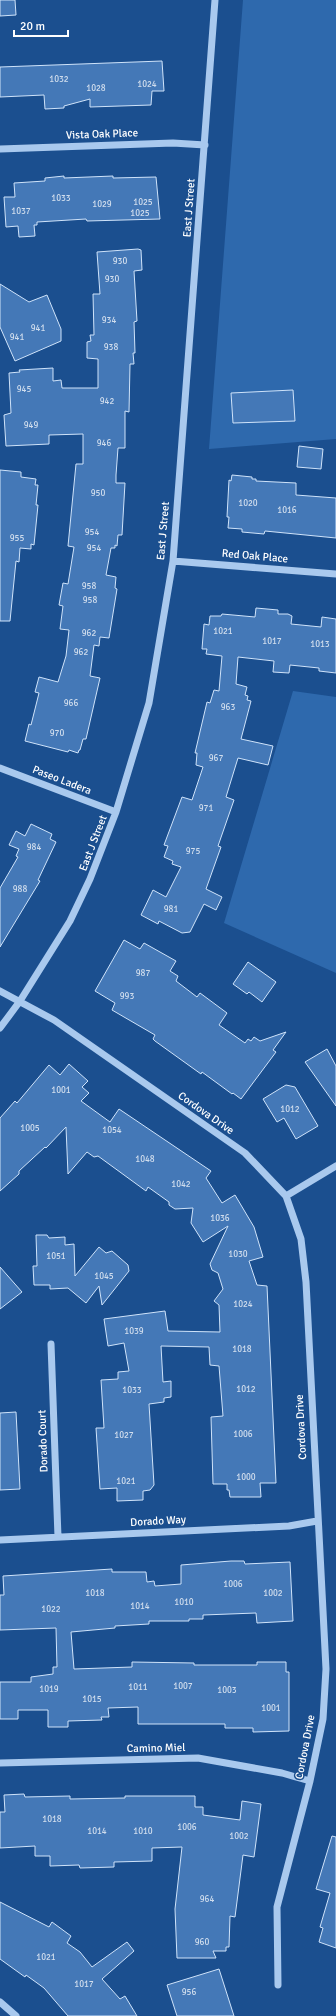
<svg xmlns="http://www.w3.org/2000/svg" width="336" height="2016" viewBox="0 0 336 2016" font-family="Signika,sans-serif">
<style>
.green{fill:#2e69ad}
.building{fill:#4478b7;stroke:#cfe3fa}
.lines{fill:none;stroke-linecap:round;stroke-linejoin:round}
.minor{stroke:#a9c9ee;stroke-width:7}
.labels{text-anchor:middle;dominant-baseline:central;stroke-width:3;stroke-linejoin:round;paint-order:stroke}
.number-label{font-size:9px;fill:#d0dded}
.street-label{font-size:11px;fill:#fff;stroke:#1b4f8f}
</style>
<rect width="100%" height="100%" fill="#1b4f8f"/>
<path class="green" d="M243,0H336V439L209,449Z
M293,691L336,697V973L224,923Z"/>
<path class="building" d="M0,0H15L16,15L0,16Z
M162,61L164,91H152L151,105L90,107V99L64,106V108L45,109L44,95L0,97V67Z
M64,176V178L113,176V178L156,177L160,219L87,221L86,219L37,222V225H34L35,236L19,237L18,226L6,227L4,197H15L14,183L45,181V178Z
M138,249L141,250L142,270L134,271L137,321L134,322L135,353H133L134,364H130L129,412L125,411V448H118L116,475V483H125L122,535H118L117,546L115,545V548H111L106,575L116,577L115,588L117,589L109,638L100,637L99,646L94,645L90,676L100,678L86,739H83L80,750H79L78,753L69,750L68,752L25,741L29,724L31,725L39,693L35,692L39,677L58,682L66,656L69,630L60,629L63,606L59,605L63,583L68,584L74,547L68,546L76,464H83V434L49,435V444L6,446L4,415L11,413L9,373L20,372L19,370L53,368V381L61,380L62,388H98V359L87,358V342L91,341L90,335H94L93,294H100L97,252Z
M0,284L29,302L47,295L61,329V341L15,361L0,327Z
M293,390L295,421L233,423L231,393Z
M299,446L323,449L321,469L297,467Z
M0,470L21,472V477L36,479L35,485H38L36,505H38L34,545L31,544V549L20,548L19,562L16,561L10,621H0Z
M232,475L252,477V479H256V481L296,483V495L336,498V538L265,531L264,534L242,532V529L228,528L229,517H227L229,480L231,481Z
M256,608L278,610V614H288L292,616L291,624L321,627L322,617L336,619V673L319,671V668L290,665L289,673L273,672L274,661L238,657L236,684L247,687L245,695L248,696L247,700L251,701L241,739L273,746L268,765L238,758L226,797L234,800L218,846L221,847L206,889L222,897L216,910L204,904L190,932L182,933L159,921L158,924L141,915L153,890L166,897L181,867L172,864L173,861L164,857L168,846L164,845L182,797L192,800L203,767L196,765L197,753H195L207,702L210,703L214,690L219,691L222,656L206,654L207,649H202L204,624L209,625L210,616H221L222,614L255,617Z
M31,824L52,834L50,839L56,842L38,880L40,881L0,947V888L18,857L16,856L19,849L9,845L16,831L25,836Z
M124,940L140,949L144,943L176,961L170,971L178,976L176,981L197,997L200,993L227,1013L219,1025L245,1043L248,1039L251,1041L254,1037L260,1041L286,1032L273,1050L276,1052L241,1099L233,1093L232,1094L202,1072L201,1074L155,1041L153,1039L155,1035L112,1010L115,1003L95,991Z
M248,962L276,982L262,1002L249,992L247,994L233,984Z
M327,1049L336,1066V1106L305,1062Z
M69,1064L88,1081L82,1087L89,1093L81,1101L110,1122L119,1109L211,1171L206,1178L222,1203L235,1195L254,1227L263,1257L249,1261L257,1285L267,1286L276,1483H260L261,1497H230L229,1490H227V1484H213L211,1417L223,1416L219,1366L210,1365L209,1347L161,1346L163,1382L171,1381V1397L164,1398V1402L149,1404L154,1485L150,1490L143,1491V1500L117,1501V1488L100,1489L96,1428H104L101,1380L118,1379V1372L129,1371L124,1343L108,1346L104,1319L165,1311L168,1331L220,1332L219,1305L214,1301L223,1289L218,1273L212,1270L210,1264L228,1226L203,1242L191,1223L193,1208L175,1209L169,1205V1202L148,1187L146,1191L98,1156L94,1157L87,1152L68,1174L66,1127L46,1148L45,1147L19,1171V1174L0,1191V1118L15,1101L17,1103L49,1065L60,1075Z
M286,1085L295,1087L318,1126L296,1139L284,1118L277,1122L263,1099Z
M36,1235H47L49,1238L65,1237V1245L74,1244L75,1276L99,1247L106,1253L112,1251L128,1265L129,1271L102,1305L99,1286L86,1303L68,1288L50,1289V1285H34L33,1266H37Z
M0,1267L22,1292L0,1309Z
M16,1412L20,1489L0,1490V1413Z
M231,1561H244L245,1564L290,1562L293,1621L257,1623L256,1613L203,1615V1619H189V1621H149V1624L115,1626V1628L71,1632L74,1669L132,1667V1662L194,1663V1665H257V1662H286V1672H289V1731L253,1732V1728H225V1724H138V1707L108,1708L109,1717H101L102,1720L68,1721V1727H48V1710H18V1719H0V1682H31V1677L53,1674V1667H57L56,1628L0,1630V1595H4L3,1576L112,1569V1572H146L147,1582L154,1581L155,1586L181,1584V1565Z
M24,1794L25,1797L70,1796V1799L125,1798V1796H195V1807H203V1815L240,1820L242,1801L261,1804L254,1857L243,1855L235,1917L230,1916L229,1947H226V1951H213L216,1958H177L175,1909L182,1847L152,1848V1861L114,1862V1867L80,1868L79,1865L50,1866V1856H35V1846L0,1848V1812H5L4,1795Z
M332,1836L336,1837V1948L319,1942L323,1928L320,1927L330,1893L316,1889Z
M0,1902L49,1927L52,1922L71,1936L67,1943L80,1952L92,1967L127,1942L134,1951L102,1979L120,1999L125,1996L137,2016H68L44,1988L26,1975L25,1977L0,1959Z
M219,1969L234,2016H177L167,1985Z"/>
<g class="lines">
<path class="minor" d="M0,149L173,143L205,145
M173,561L336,574
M0,768L116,812
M0,991L54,1020L245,1153L286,1196L301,1239L306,1282L326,1669L323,1719L310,1781L277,1907L278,1985
M0,1028L20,1001L70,921L90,879L116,812L149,703L173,561L215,0
M286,1196L336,1166
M51,1344L58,1537
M0,1540L289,1526L317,1521
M0,1763L198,1758L282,1773L310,1781
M0,2002L16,2016"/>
</g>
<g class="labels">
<g class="number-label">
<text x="59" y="79">1032</text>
<text x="147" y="84">1024</text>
<text x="96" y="88">1028</text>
<text x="61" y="198">1033</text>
<text x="143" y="202">1025</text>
<text x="102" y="204">1029</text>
<text x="21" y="211">1037</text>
<text x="140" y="213">1025</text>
<text x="120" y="261">930</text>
<text x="112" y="279">930</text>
<text x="109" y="320">934</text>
<text x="38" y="328">941</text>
<text x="17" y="337">941</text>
<text x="111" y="347">938</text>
<text x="24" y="389">945</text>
<text x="107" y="401">942</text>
<text x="31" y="425">949</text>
<text x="104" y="443">946</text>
<text x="98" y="493">950</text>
<text x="248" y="503">1020</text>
<text x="287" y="510">1016</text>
<text x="92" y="532">954</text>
<text x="17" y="538">955</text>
<text x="94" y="548">954</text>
<text x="89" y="586">958</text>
<text x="90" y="600">958</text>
<text x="223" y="631">1021</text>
<text x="89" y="633">962</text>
<text x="272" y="641">1017</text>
<text x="320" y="644">1013</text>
<text x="81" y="652">962</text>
<text x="71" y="703">966</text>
<text x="228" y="707">963</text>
<text x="57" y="733">970</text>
<text x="216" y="758">967</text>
<text x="206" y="808">971</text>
<text x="34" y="847">984</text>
<text x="193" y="851">975</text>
<text x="20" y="889">988</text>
<text x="171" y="909">981</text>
<text x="143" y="973">987</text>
<text x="127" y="996">993</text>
<text x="61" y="1090">1001</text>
<text x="290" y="1109">1012</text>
<text x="30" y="1128">1005</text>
<text x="112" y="1130">1054</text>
<text x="145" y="1159">1048</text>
<text x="181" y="1184">1042</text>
<text x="220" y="1218">1036</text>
<text x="238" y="1254">1030</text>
<text x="56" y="1256">1051</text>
<text x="104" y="1276">1045</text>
<text x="243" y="1304">1024</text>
<text x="134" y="1331">1039</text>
<text x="242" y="1349">1018</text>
<text x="246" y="1389">1012</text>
<text x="132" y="1390">1033</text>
<text x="243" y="1434">1006</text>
<text x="124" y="1435">1027</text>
<text x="246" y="1477">1000</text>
<text x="126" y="1481">1021</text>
<text x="233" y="1584">1006</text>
<text x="95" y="1593">1018</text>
<text x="273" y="1593">1002</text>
<text x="184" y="1602">1010</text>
<text x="140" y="1606">1014</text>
<text x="51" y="1609">1022</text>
<text x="183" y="1686">1007</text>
<text x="138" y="1687">1011</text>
<text x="49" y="1689">1019</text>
<text x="227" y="1690">1003</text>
<text x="92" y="1699">1015</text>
<text x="271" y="1708">1001</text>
<text x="52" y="1819">1018</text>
<text x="187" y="1827">1006</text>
<text x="97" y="1831">1014</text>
<text x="143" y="1831">1010</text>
<text x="239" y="1836">1002</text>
<text x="207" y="1899">964</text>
<text x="202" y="1942">960</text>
<text x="46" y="1957">1021</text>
<text x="84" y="1984">1017</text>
<text x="189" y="1992">956</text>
</g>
<g class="street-label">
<text transform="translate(102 134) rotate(-2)">Vista Oak Place</text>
<text transform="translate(189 208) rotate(-86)">East J Street</text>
<text transform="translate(163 531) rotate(-85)">East J Street</text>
<text transform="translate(255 556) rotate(5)">Red Oak Place</text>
<text transform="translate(62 780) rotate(21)">Paseo Ladera</text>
<text transform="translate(93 843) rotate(-69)">East J Street</text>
<text transform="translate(206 1113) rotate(35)">Cordova Drive</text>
<text transform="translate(301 1427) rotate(-93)">Cordova Drive</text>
<text transform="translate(43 1441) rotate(-92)">Dorado Court</text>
<text transform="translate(158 1521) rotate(-3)">Dorado Way</text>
<text transform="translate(305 1747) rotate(-79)">Cordova Drive</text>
<text transform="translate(156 1748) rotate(-1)">Camino Miel</text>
</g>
</g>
<path d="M14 30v6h54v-6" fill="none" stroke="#ffffff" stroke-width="2"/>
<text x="20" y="30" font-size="12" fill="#ffffff" stroke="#1b4f8f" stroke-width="3" paint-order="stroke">20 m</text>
</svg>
